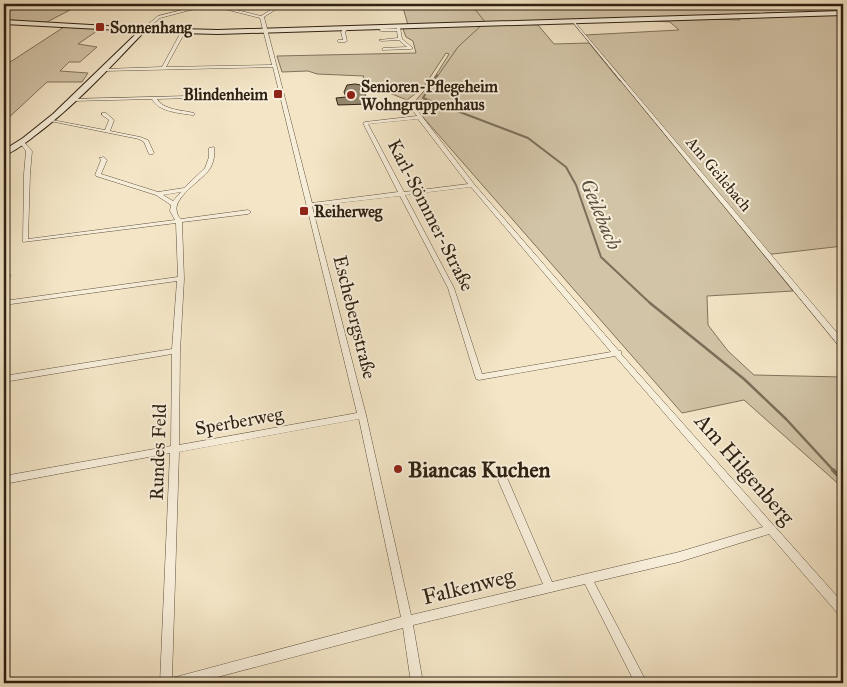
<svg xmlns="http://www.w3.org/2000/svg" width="847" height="687" viewBox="0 0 847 687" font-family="'IM FELL Great Primer',serif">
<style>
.green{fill:#d2c4a7;stroke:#80725c}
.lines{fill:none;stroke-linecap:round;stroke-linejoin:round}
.stream-far3{stroke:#7c6e59;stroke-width:1}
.stream-far2{stroke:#7c6e59;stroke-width:2}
.stream-far1{stroke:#7c6e59;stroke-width:2.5}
.stream{stroke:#7c6e59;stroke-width:4}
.building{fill:#958770;stroke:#2f2112}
.street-casing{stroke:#60523f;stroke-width:1}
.secondary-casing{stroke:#2f2112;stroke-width:2}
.street{fill:#f7eeda;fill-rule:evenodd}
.secondary{fill:#f7eeda;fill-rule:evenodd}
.poi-dot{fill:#8f2418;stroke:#f7eeda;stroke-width:2}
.labels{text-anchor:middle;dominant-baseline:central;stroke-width:4;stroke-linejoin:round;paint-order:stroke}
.far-poi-label{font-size:16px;font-weight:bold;fill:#2f2112;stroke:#f7eeda;text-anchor:start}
.far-street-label{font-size:16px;fill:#2f2112;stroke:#f7eeda}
.street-label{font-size:19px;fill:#2f2112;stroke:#f7eeda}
.water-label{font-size:20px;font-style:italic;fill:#5c4e3c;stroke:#f7eeda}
.near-poi-label{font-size:22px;font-weight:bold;fill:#2f2112;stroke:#f7eeda;text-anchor:start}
.near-street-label{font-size:22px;fill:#2f2112;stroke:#f7eeda}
</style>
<rect width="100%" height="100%" fill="#f3e5c6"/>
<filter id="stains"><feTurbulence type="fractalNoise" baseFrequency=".004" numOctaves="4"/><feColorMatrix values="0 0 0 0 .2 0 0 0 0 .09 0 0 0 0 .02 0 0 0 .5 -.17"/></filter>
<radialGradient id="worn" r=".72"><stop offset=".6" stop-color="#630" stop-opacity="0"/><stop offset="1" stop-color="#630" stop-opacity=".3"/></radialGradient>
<path class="green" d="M4,4H71L62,8L70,10L45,23L4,21Z
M402,4H843V11L408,25Z
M843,15V246L764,255L793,291L707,296L708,325L728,351L754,375L843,377V488L744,400L682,413L422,116L427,114L416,100L431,83L449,54L446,53L423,88L407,100L362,82L364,76L317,74L308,71L282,72L277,56L416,53L413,41L406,37L403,29L405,28L526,24L538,25L554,44L589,43L620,81H625L585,35L679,30L670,22L654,21L705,19L740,20L738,18Z
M64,27L100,29L78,44L97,47L80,62H69L60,71L88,73L82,82H47L4,122V66Z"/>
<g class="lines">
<path class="stream-far3" d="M437,77L458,47L485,22L474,8L478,4"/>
<path class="stream-far2" d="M437,75L423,98L528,138L566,167L576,185L601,257L651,304"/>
<path class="stream-far1" d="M650,303L744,379L786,419L834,471"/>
<path class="stream" d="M833,470L843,480"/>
</g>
<path class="building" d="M355,84L361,85L360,90L363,89L369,104L338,105L336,98L346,97L344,92L347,85Z"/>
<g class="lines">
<g class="street-casing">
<path id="street" d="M206,4H212L261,16L280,4H284L264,17L312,203L398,192L363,123L365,122L417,116L410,107L414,106L474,184L619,351H621V354L843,603V616L839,615L769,534L679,562L594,582L647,683H635L585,584L413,625L423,683H411L403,628L195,683H160L170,453L4,484V476L171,446L172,354L4,382V376L172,349L177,281L4,305V301L178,277L176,223L23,242L24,174L26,151L20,143V142H24L32,151L30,174L28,239L175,220L170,211L171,205L156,195L96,176L95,175L101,160L99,158L104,157L107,160L101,174L158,192L184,188L205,168L209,157V148L214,147C215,154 214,163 209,170C202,180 172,198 177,212C177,215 179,217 181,219L248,210L251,212L248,214L182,222L184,279L180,351L179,445L357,413L273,67L104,71L102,70L104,69L162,67L181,32L183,31L185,32L166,67L272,65L260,18L209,5L160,18L144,31L141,30L158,16ZM418,119L468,184L404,192L368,124ZM471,187L611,352L482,374L454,288L405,195ZM181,192L173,201L163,195ZM400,196L448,288L476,379L479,380L615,356L763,527L679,552L552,582L508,480L506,477L503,476L500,477L498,480L543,584L411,615L366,415L312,206ZM359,419L401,617L172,678L179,452Z
M571,20H573L843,340V347H840Z
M397,26L400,27L402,39L413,48L411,49L382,50L383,48L407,47L399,40L381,41L379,40L398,38L397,31H381L379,30L381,29H397Z
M345,27L348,28L345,32L347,41L345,42H338V40H343L341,32Z
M227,95H229V97L157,99C163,110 182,110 194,113V115H192C180,113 158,112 152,99L72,101L70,100L72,99Z
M102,113H106L114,120L110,131L140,137L148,140L154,153L153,154H149L144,142L139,139L50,121L52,120L105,130L109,120L102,115Z
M8,273L11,275L6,284L4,285V277L6,274Z"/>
</g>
<g class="secondary-casing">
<path id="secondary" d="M843,11V15L218,34L144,32C109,68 74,107 33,137C24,144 14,152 4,155V150L23,138L53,114L139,31L4,24V20L143,28L218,30Z"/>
</g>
<use href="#street" class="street"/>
<use href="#secondary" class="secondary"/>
</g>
<g class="poi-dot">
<rect x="95" y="22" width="10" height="10" rx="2.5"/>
<rect x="273" y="89" width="10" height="10" rx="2.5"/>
<circle cx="351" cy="95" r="5"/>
<rect x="299" y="206" width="10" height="10" rx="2.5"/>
<circle cx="398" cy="469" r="5"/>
</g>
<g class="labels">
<g class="far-poi-label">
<text x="110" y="27">Sonnenhang</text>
<text x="361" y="86">Senioren-Pflegeheim<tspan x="361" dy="18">Wohngruppenhaus</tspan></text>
<text x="268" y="94" text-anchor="end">Blindenheim</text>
<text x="314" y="211">Reiherweg</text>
</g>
<g class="far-street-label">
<text transform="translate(719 174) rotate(50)">Am Geilebach</text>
</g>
<g class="street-label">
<text transform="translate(431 215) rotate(63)">Karl-Sömmer-Straße</text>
<text transform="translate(355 317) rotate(76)">Eschebergstraße</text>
<text transform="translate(239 421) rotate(-10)">Sperberweg</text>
<text transform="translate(158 452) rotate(-88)">Rundes Feld</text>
</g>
<g class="water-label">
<text transform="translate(601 214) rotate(67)">Geilebach</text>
</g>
<g class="near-poi-label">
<text x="408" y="469">Biancas Kuchen</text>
</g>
<g class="near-street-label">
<text transform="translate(745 469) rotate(49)">Am Hilgenberg</text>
<text transform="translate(468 586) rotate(-14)">Falkenweg</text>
</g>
</g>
<rect width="847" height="687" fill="none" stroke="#f3e5c6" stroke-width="20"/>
<rect x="5" y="5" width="837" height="677" fill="none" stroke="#2f2112" stroke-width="2.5"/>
<rect x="10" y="10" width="827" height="667" fill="none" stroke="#2f2112"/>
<rect width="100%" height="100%" filter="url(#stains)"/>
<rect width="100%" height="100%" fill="url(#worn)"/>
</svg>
